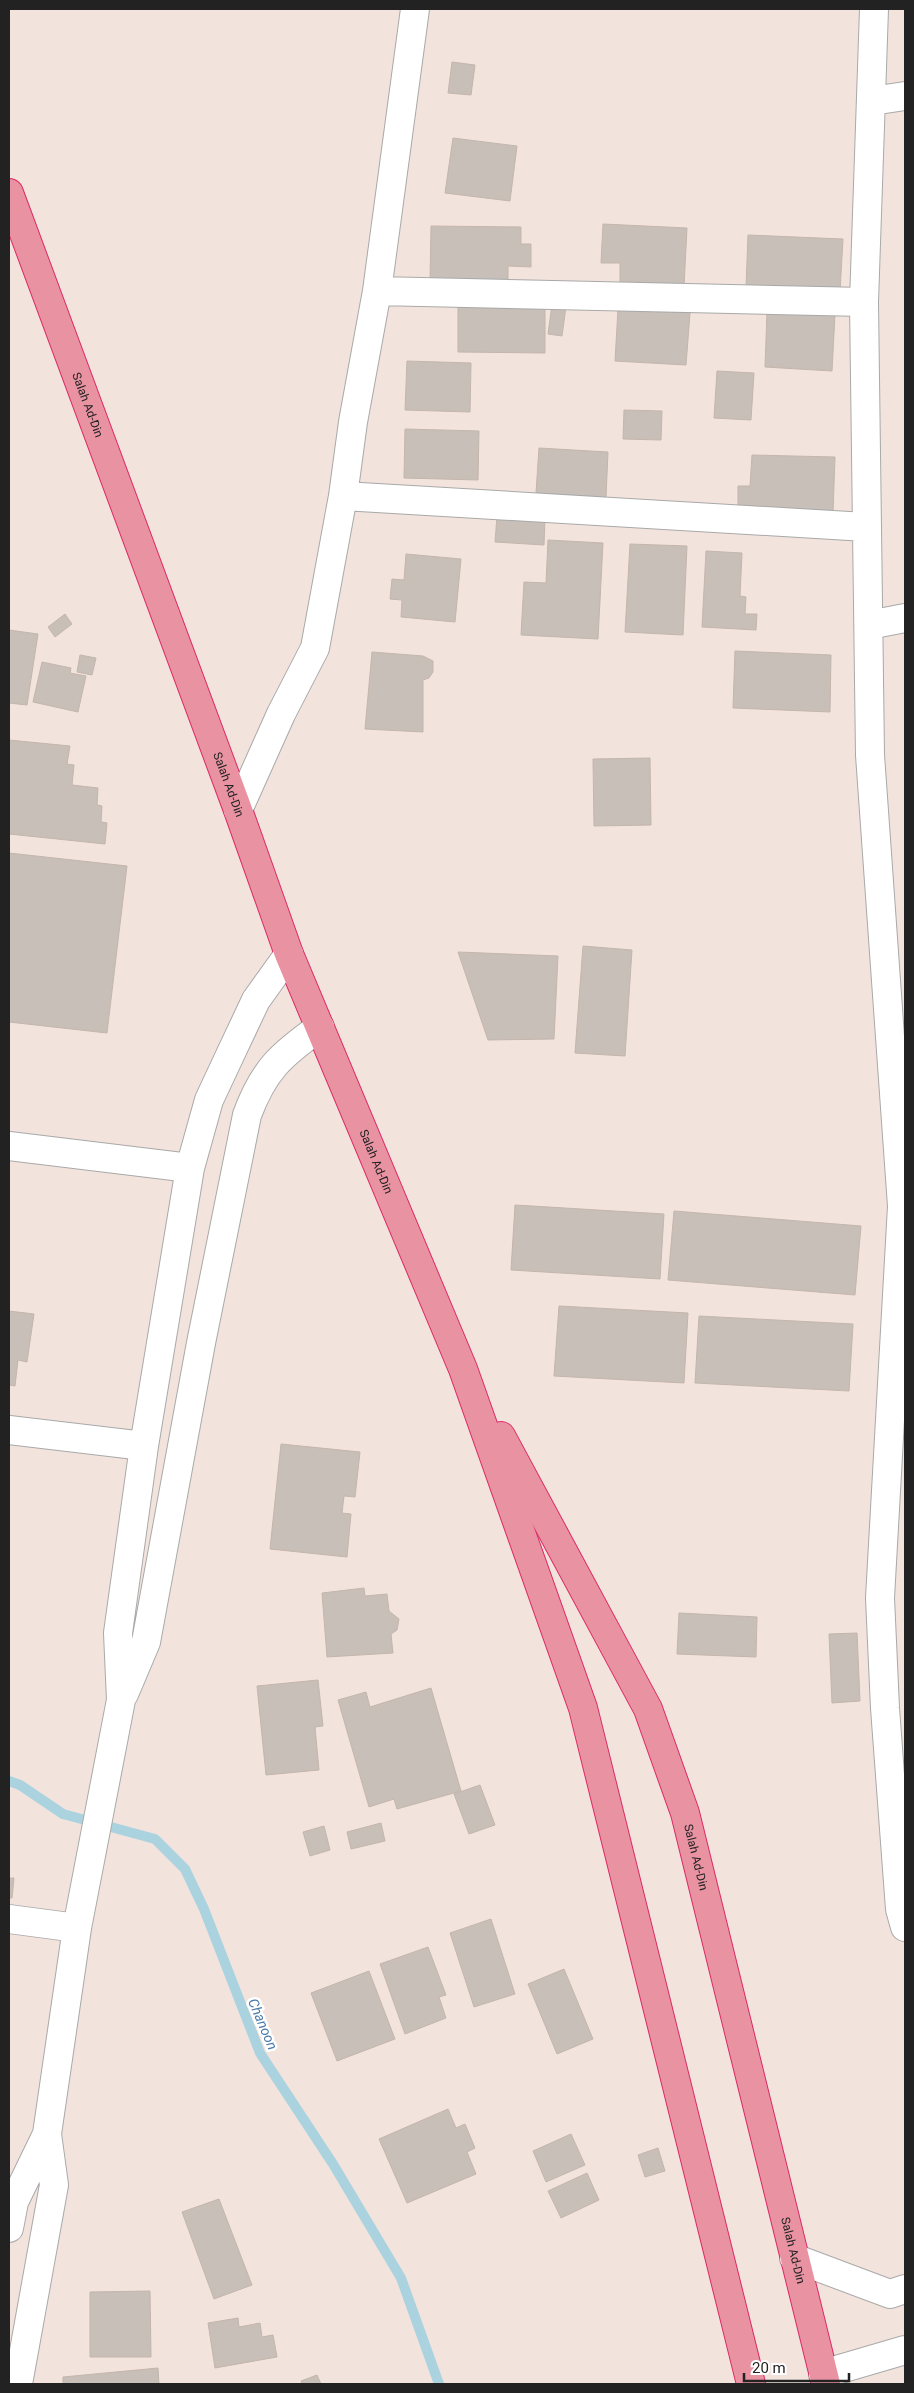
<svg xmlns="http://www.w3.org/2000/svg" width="914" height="2393" viewBox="0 0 914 2393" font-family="Roboto,sans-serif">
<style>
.military{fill:#f3e3dd}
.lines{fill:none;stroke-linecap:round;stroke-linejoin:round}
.stream{stroke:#aad3df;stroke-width:10}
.building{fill:#c7bfb8;stroke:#c4b6ab}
.minor-casing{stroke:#a9a9a9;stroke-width:30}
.highway-casing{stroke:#dc2a67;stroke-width:30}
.minor{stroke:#fff;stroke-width:28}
.highway{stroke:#e892a2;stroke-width:28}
.labels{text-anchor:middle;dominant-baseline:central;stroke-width:5;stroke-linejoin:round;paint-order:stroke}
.street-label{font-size:12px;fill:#222;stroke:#fff}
.water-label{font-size:14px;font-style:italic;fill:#4a7aab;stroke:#fff}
</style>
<rect width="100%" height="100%" fill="#f2efe9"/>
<path class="military" d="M9,9H905V2384H9Z"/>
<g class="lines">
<path class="stream" d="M9,1781L20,1785L63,1814L155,1839L185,1869L204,1909L260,2053L333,2164L401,2278L439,2384"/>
</g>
<path class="building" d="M452,62L475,65L471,95L448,93Z
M453,138L517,146L510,201L445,193Z
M603,224L687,228L684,287L620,284V263H601Z
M431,226L521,227V244H531V267L508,266V282H430Z
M748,235L843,239L840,292L746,288Z
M553,297L567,299L562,336L548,334Z
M458,303H545V353L458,352Z
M618,309L690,313L686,365L615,361Z
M767,312L835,314L832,371L765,367Z
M407,361L471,363L470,412L405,410Z
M717,371L754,373L751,420L714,418Z
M624,410L662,411L661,440L623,439Z
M405,429L479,431L478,480L404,478Z
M539,448L608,452L606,497L536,493Z
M752,455L835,457L833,513L738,510V486H750Z
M497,516L545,518L544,545L495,542Z
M548,540L603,543L598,639L521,635L524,582L546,583Z
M630,544L687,546L683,635L625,632Z
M706,551L742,553L740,596L746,597L745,614H757L756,630L702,627Z
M406,554L461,559L455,622L401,617L402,600L390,599L392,579L404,580Z
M65,614L72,624L55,637L48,627Z
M9,630L38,634L27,705L9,703Z
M735,651L831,655L830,712L733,708Z
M372,652L423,656L433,661V672L429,678L423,680V732L365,729Z
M80,655L96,658L92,675L77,672Z
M42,662L71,668L70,673L86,676L78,712L33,702Z
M9,740L70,746L67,764L74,765L72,785L98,788L97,805L102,806L101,822L107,823L105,844L9,834Z
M650,758L651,825L594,826L593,759Z
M9,853L127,866L107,1033L9,1022Z
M583,946L632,950L625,1056L575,1053Z
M458,952L558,956L554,1039L488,1040Z
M515,1205L664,1214L660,1279L511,1270Z
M674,1211L861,1226L855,1295L668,1280Z
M559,1306L688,1313L684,1383L554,1376Z
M9,1311L34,1314L27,1362L18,1360L15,1386L9,1385Z
M699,1316L853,1324L849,1391L695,1383Z
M281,1444L360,1452L355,1497L344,1496L342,1513L351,1514L347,1557L270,1549Z
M364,1588L365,1596L387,1594L389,1611L399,1619L397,1630L391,1634L393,1653L327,1657L322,1593Z
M679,1613L757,1617L756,1657L677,1654Z
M857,1633L860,1701L832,1703L829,1634Z
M318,1680L323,1726L315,1727L319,1770L266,1775L257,1686Z
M431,1688L461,1791L397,1809L394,1799L369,1807L338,1700L366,1692L370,1707Z
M480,1785L495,1825L469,1834L454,1794Z
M381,1823L385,1841L351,1849L347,1832Z
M324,1826L330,1850L310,1856L303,1832Z
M9,1878H14L12,1898H9Z
M491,1919L515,1994L474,2007L450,1933Z
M428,1947L446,1995L439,1997L446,2018L405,2034L380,1964Z
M564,1969L593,2039L557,2054L528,1984Z
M369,1971L395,2039L337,2061L311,1993Z
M448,2109L456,2128L465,2124L475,2148L467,2152L476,2174L407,2203L379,2139Z
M571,2134L585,2165L546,2182L533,2151Z
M658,2148L665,2171L645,2177L638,2155Z
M587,2173L599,2200L561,2218L548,2191Z
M219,2199L252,2285L214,2299L182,2212Z
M150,2291L151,2357H90V2292Z
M238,2318L239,2327L260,2323L262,2337L273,2335L277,2357L215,2368L208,2323Z
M158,2368L159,2384H63V2377Z
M317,2375L321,2384H302L301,2381Z"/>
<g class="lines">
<g class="minor-casing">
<path id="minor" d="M874,9L864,302L870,755L902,1206L880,1598L885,1708L900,1909L905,1927
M872,101L905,96
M377,291L864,302
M343,496L866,527
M869,625L905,618
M238,810L281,714L315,648L343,496L353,422L377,291L415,9
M9,1146L190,1168
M9,1430L144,1446
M124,1694L146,1642L201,1343L247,1115C264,1069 282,1054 320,1027
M9,1919L77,1928
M9,2228L14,2202L47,2134
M794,2258L890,2294L905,2289
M823,2374L905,2350
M18,2384L54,2185L47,2134L77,1928L121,1700L118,1633L144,1446L190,1168L209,1100L231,1053L256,1000L289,954"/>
</g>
<g class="highway-casing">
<g id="highway">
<path id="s1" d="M9,193L238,810L289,954L463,1369L583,1708L751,2384"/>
<path id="s2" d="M501,1436L648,1709L685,1813L826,2384"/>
</g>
</g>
<use href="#minor" class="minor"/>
<use href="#highway" class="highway"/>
</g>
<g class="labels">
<g class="street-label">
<text stroke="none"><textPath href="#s1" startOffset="226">Salah Ad-Din</textPath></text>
<text stroke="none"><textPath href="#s1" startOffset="631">Salah Ad-Din</textPath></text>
<text stroke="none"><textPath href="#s1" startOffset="1036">Salah Ad-Din</textPath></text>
<text stroke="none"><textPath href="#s2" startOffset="466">Salah Ad-Din</textPath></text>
<text stroke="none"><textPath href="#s2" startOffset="871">Salah Ad-Din</textPath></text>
</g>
<g class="water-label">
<text transform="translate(263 2024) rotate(67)">Chanoon</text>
</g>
</g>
<rect width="914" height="2393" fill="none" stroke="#222222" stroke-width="20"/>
<path d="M744 2373v8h105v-8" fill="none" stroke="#222222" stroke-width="2.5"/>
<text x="752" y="2373" font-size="15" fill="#222222" stroke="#ffffff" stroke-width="4" paint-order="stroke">20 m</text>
</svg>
